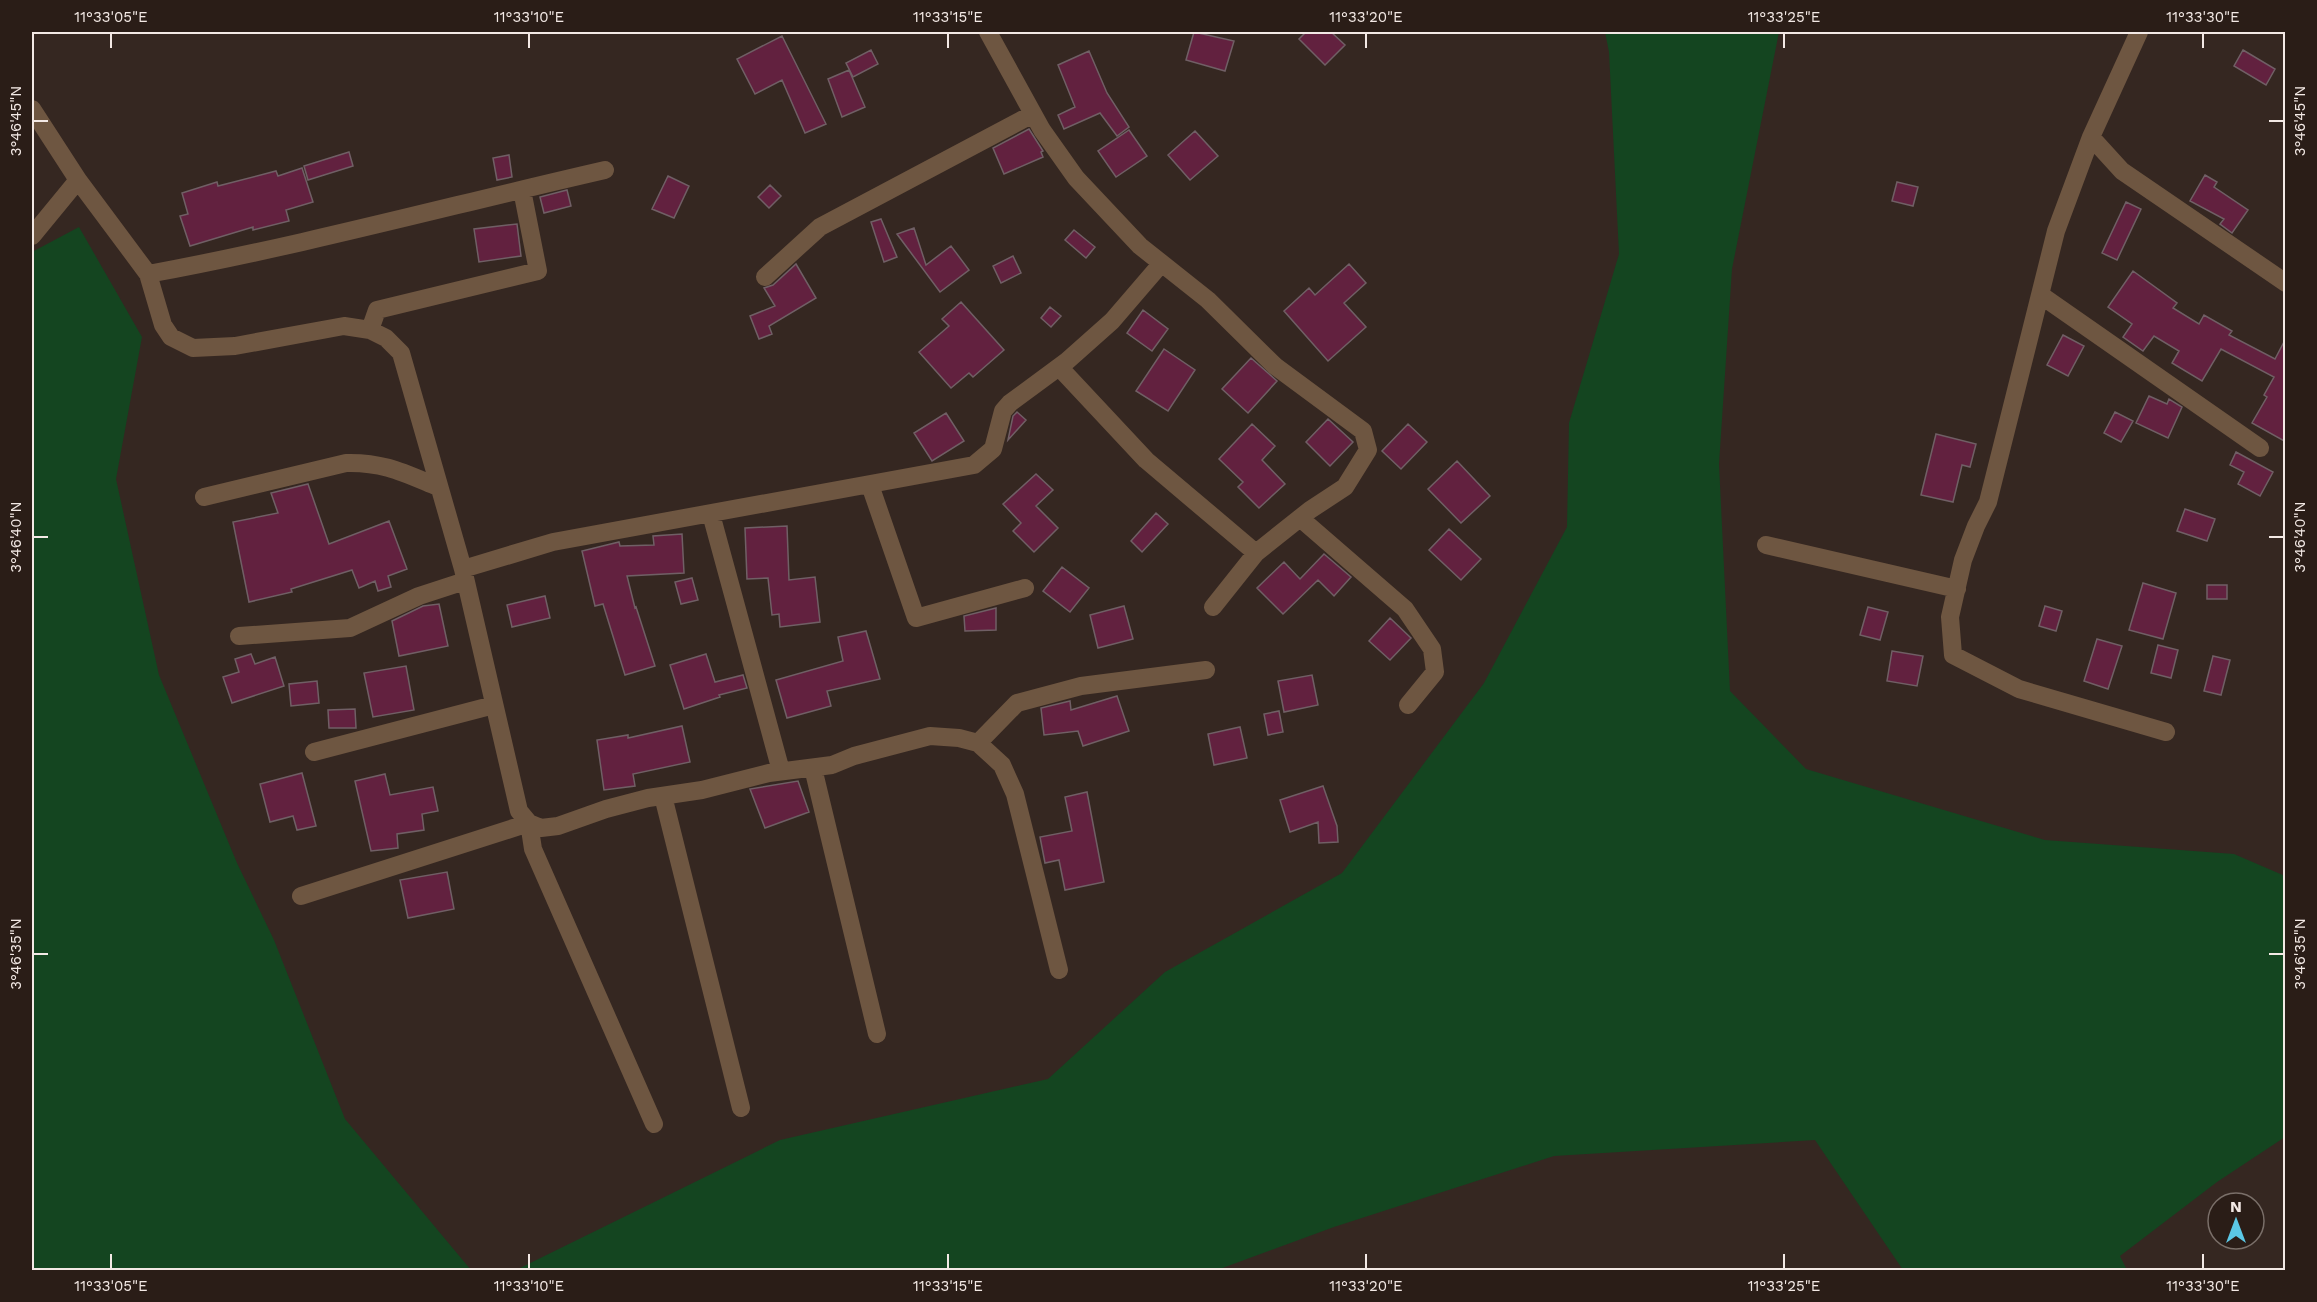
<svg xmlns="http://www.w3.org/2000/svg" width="2317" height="1302" viewBox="0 0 2317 1302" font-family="'Work Sans',sans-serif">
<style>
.green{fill:#144520}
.building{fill:#62213f;stroke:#705f65;stroke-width:1.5}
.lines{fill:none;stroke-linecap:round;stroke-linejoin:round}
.minor{stroke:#6e5641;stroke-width:18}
.ticks{fill:none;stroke:#f3e9e5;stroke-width:2}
.neatline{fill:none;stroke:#f3e9e5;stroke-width:2}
.ticks-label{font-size:15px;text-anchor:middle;fill:#f3e9e5}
</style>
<rect width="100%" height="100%" fill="#352721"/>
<path class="green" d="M1605,32H1779L1732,269L1719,464L1730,691L1806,769L2045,840L2234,854L2285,876V1137L2217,1182L2120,1256L2127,1270H1903L1815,1140L1554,1156L1334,1227L1217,1270H516L780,1140L1048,1079L1165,972L1342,873L1484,683L1567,527L1569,423L1619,254L1609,52Z
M79,227L142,337L116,479L159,675L237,863L274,940L345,1119L471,1270H32V252Z"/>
<path class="building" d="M1194,32L1234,41L1225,71L1186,60Z
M1306,32H1331L1345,45L1325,65L1299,39Z
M782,36L826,124L805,133L782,80L755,94L737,59Z
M871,50L878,64L853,77L846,63Z
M2243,50L2275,69L2266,85L2234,66Z
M1089,51L1107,93L1129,127L1117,136L1100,113L1064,129L1058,115L1075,107L1058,65Z
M849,70L865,107L842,117L828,79Z
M1029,129L1043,151L1041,152L1043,157L1004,174L993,148Z
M1129,130L1147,156L1116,177L1098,151Z
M1195,131L1218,156L1190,180L1168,155Z
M349,152L353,166L308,180L304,166Z
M509,155L512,177L497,180L493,158Z
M302,168L313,202L286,210L289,221L253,230V227L190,246L180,216L188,214L182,193L217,182L218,186L276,171L278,176Z
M2205,175L2217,182L2214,187L2248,210L2232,233L2220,224L2224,219L2190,201Z
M668,176L689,186L674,218L652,209Z
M1897,182L1918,187L1913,206L1892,201Z
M770,185L781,196L769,208L758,197Z
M567,190L571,206L544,213L540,197Z
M2126,202L2141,209L2117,260L2102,253Z
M881,219L897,257L884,262L871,222Z
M517,224L521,256L479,262L474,229Z
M914,228L926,265L951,246L969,270L940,292L897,234Z
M1074,230L1095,247L1086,258L1065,240Z
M1013,256L1021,273L1001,283L993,266Z
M796,264L816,298L769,326L772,334L759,339L750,316L775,306L764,288L773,285Z
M1349,264L1366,283L1344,303L1366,327L1328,361L1284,311L1309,288L1315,295Z
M2133,271L2177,303L2173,308L2199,324L2204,315L2232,331L2229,335L2275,359L2286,338V442L2252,423L2267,397L2264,395L2274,377L2221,349L2202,381L2172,363L2179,351L2154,336L2143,351L2123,337L2132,324L2108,307Z
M961,302L1004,350L973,377L969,373L951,388L919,352L949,326L942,319Z
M1050,307L1061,316L1051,327L1041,318Z
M1143,310L1168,329L1152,351L1127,333Z
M2063,335L2084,346L2068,376L2047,365Z
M1164,349L1195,370L1168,411L1136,391Z
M1251,358L1277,381L1248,413L1222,389Z
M2149,396L2167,404L2169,399L2182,407L2168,438L2136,423Z
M1017,412L1026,420L1008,440L1013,416Z
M2115,412L2133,421L2121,442L2104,433Z
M946,413L964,441L932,461L914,433Z
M1328,419L1353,442L1330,466L1306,442Z
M1252,424L1275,446L1262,460L1285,484L1259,508L1238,487L1243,482L1219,459Z
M1408,424L1427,442L1401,469L1382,451Z
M1936,434L1976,444L1970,467L1962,465L1953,502L1921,495Z
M2236,452L2273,472L2260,496L2238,484L2244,472L2230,465Z
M1457,461L1490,496L1461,523L1428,489Z
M1036,474L1053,490L1036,506L1058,528L1034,552L1013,531L1021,523L1003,504Z
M308,484L329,544L389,521L407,569L388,576L391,587L378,591L375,581L359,588L352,570L291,589L292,592L249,602L233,522L278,513L271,493Z
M2185,509L2215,519L2207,541L2177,531Z
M1156,513L1168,524L1142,552L1131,541Z
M787,526L789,580L815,577L820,622L780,627L779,614L772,615L768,578L747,579L745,528Z
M1449,529L1481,559L1461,580L1429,550Z
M682,534L684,573L627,576L635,608L636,607L655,666L625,675L603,604L595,606L582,551L619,542L620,546L654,545L653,536Z
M1324,554L1351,577L1334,596L1318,580L1283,614L1257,588L1284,562L1300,579Z
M1062,567L1089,588L1070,612L1043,591Z
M692,578L698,600L681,604L675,582Z
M2143,583L2176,593L2163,639L2129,630Z
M2207,585H2227V599H2207Z
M545,596L550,618L512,627L507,605Z
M439,604L448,646L399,656L392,621L423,606Z
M1124,606L1133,639L1098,648L1090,615Z
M2045,606L2062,611L2056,631L2039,626Z
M1868,607L1888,612L1880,640L1860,635Z
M996,608V630L965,631L964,616Z
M1390,618L1411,638L1390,660L1369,641Z
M866,631L880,679L827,691L831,706L787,718L776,680L843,661L838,637Z
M2097,639L2122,646L2108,689L2084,681Z
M2158,645L2178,650L2171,678L2151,673Z
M1892,651L1923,656L1917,686L1887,681Z
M251,654L255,664L275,657L284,686L232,703L223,677L239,672L235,659Z
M706,654L715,682L743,675L747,688L719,695L720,697L684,709L670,665Z
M2213,656L2230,660L2221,695L2204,691Z
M406,666L414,710L373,717L364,673Z
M1312,675L1318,705L1284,712L1278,681Z
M317,681L319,703L291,706L289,684Z
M1117,696L1129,731L1083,746L1078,731L1044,735L1041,708L1070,701L1071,710Z
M355,709L356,728H329L328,710Z
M1279,711L1283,732L1268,735L1264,714Z
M682,726L690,762L633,774L635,786L604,790L597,740L628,735V738Z
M1240,727L1247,758L1214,765L1208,734Z
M302,773L316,826L297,830L293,816L270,822L260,784Z
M385,774L390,795L433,787L438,811L422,814L424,830L397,834L398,848L371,851L355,781Z
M798,781L809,812L765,828L750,789Z
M1323,786L1337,826L1338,842L1319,843L1318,822L1290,832L1280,800Z
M1087,792L1104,882L1065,890L1059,860L1045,863L1040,837L1072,831L1065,797Z
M447,872L454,909L408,918L400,880Z"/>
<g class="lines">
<path class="minor" d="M988,32L1042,130L1076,178L1140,246L1208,300L1275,366L1363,431L1368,450L1345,487L1310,510L1256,553L1213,607
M2139,32L2091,137L2056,231L1988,502L1976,526L1963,560L1950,617L1953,655L2019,689L2166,732
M32,109L78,180L148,274L163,325L171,337L193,348L235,346L344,326L370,330L386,338L401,353L463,569L519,811L529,823L541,828L558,826L606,809L648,798L702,790L769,773L832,765L854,756L930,736L959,738L978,743L1002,765L1015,794L1059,970
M2091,137L2122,171L2286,283
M32,236L78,180
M148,274C301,246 452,205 605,170
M765,277L820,227L1033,114
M2042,296L2260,448
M370,330L377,310L538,271L522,190
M1059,367L1146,460L1256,553
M870,485L916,618L1025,588
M204,497L346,463C384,462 404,473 438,487
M711,514L781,771
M1300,518L1405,609L1432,649L1435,672L1408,705
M1766,545L1957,589
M463,569L553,542L974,465L993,449L1003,411L1010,403L1067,361L1112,321L1161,264
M239,636L350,628L419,596L465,581
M978,743L1017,703L1081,686L1206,670
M314,752L494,705
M813,768L877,1034
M663,796L741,1108
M301,896L529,823L533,849L654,1124"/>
</g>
<path class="ticks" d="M111,33V48M529,33V48M948,33V48M1366,33V48M1784,33V48M2203,33V48M33,121H48M2269,121H2284M33,537H48M2269,537H2284M33,954H48M2269,954H2284M111,1254V1269M529,1254V1269M948,1254V1269M1366,1254V1269M1784,1254V1269M2203,1254V1269"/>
<rect width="2317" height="1302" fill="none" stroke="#2a1d17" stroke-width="66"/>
<g transform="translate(2236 1221)"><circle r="28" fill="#2a1d17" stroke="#7a6f69" stroke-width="1.5"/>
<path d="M0-4.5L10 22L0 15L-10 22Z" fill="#5bc8e6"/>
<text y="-9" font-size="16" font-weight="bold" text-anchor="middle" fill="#f3e9e5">N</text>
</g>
<rect x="33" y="33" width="2251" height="1236" class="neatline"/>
<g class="ticks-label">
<text x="111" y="22">11°33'05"E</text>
<text x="529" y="22">11°33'10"E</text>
<text x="948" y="22">11°33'15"E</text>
<text x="1366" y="22">11°33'20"E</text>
<text x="1784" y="22">11°33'25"E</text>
<text x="2203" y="22">11°33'30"E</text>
<text transform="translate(16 121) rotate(-90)" y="5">3°46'45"N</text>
<text transform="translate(2300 121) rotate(-90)" y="5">3°46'45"N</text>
<text transform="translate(16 537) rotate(-90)" y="5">3°46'40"N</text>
<text transform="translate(2300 537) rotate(-90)" y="5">3°46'40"N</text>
<text transform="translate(16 954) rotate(-90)" y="5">3°46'35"N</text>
<text transform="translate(2300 954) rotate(-90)" y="5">3°46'35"N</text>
<text x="111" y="1291">11°33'05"E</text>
<text x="529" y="1291">11°33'10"E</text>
<text x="948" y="1291">11°33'15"E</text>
<text x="1366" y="1291">11°33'20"E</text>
<text x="1784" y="1291">11°33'25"E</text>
<text x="2203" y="1291">11°33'30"E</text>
</g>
</svg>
